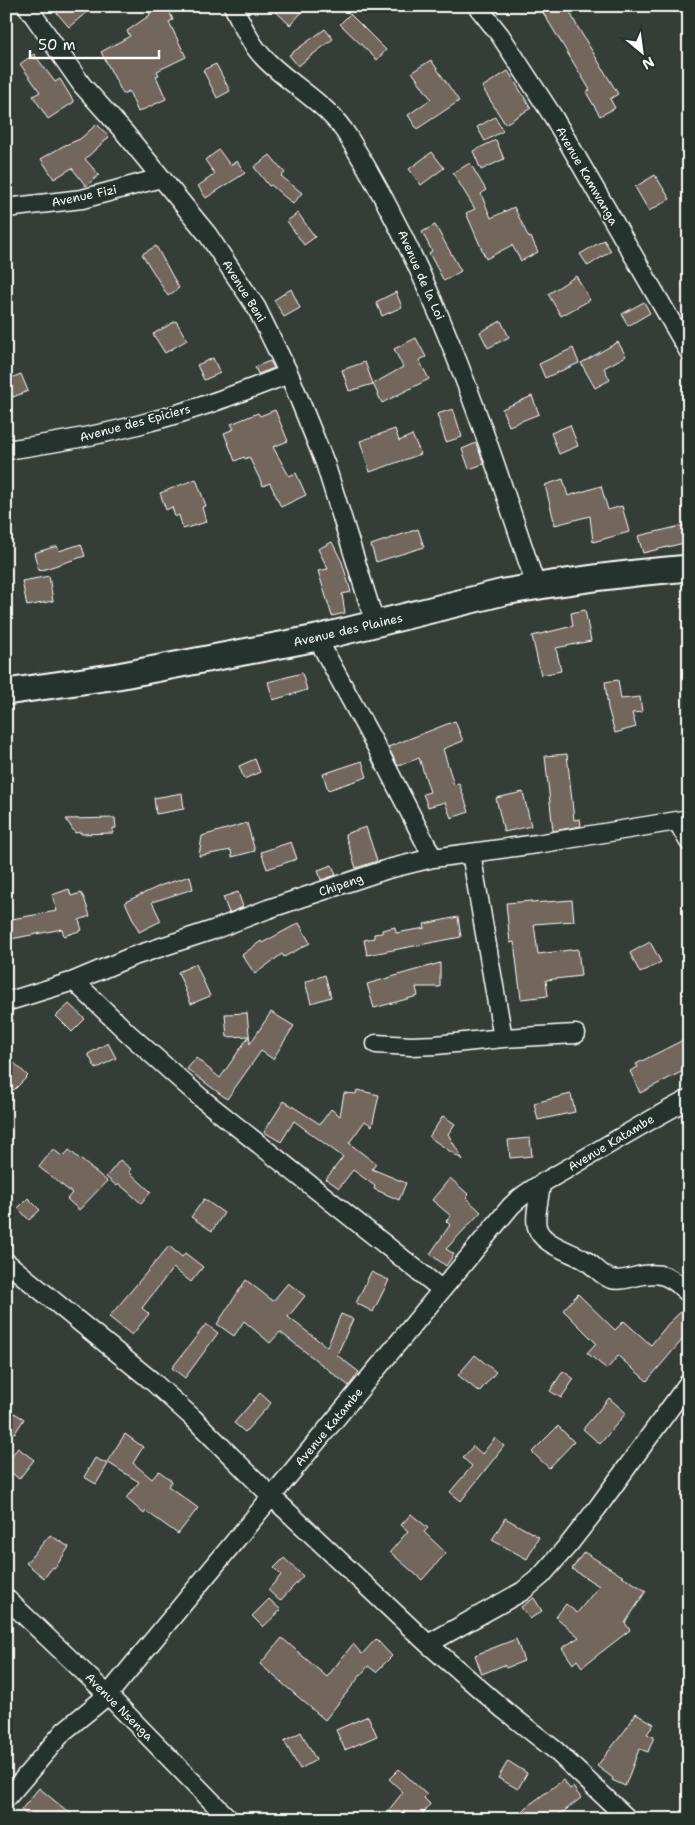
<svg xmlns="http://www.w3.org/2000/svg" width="695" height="1825" viewBox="0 0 695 1825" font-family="'Shantell Sans',sans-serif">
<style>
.building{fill:#72665d;stroke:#fff}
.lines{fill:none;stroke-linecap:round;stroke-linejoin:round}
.street-casing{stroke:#fff;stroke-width:21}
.secondary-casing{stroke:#fff;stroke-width:29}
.street{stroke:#26332d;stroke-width:18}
.secondary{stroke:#26332d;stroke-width:25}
.labels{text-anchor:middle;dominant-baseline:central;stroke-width:4;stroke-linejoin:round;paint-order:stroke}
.street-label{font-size:12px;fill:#fff;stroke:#26332d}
</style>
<rect width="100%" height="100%" fill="#353d37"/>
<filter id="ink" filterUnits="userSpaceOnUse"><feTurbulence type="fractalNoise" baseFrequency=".02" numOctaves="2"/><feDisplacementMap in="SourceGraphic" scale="10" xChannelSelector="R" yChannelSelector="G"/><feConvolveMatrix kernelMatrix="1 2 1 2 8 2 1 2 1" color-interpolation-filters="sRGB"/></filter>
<g filter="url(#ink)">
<path class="building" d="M51,6H94L69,27Z
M167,6L173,20L169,22L186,57L157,71L159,75L156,76L166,99L138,112L129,91L123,94L101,52L130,36L127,31L150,15L149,13Z
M270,6H308L290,25Z
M539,6H567L577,26L618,94L610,99L615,108L600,116L586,92L590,90Z
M350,14L386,50L377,60L340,24Z
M325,29L333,39L298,66L289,55Z
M34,54L55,82L60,79L74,102L48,119L33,96L40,92L20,64Z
M431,60L459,101L417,129L408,115L431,99L412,72Z
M216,64L230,91L217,98L203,70Z
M508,71L531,108L505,124L482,87Z
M495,117L503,131L485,141L477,127Z
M97,124L109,137L85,159L99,175L86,186L72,168L54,179L41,159L63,146L80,139Z
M496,140L504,159L481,170L473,151Z
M219,150L230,165L237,161L245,173L206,198L198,186L215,174L205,160Z
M432,152L444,168L421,185L409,169Z
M270,155L285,173L281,176L302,193L293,204L271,185L269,186L254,167Z
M470,163L486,190L481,194L491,218L514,207L529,238L531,237L538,252L521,261L512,245L486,259L466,213L475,209L453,173Z
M655,175L670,199L649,211L635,187Z
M298,213L315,237L304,245L287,221Z
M435,225L461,271L444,281L429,253L432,251L422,232Z
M604,240L611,251L588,266L580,254Z
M156,246L179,288L168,296L142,254Z
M576,276L590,300L561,316L548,294Z
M291,289L300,308L284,317L274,300Z
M396,292L402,307L382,316L376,302Z
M644,302L650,313L628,326L622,314Z
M176,321L187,340L165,353L153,334Z
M501,321L509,337L488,348L480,332Z
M416,338L426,357L419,360L429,379L382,403L373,384L403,367L394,349Z
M618,342L626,356L604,368L610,380L595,388L581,363Z
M573,348L579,363L545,378L539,364Z
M213,358L220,373L204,380L197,365Z
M270,361L274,368L258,374L255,367Z
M365,362L373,384L349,391L342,370Z
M21,374L28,391L13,397L6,380Z
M532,396L539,414L509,426L502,409Z
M453,409L462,437L446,442L437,414Z
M275,410L288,441L273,447L289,476L296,473L306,495L281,507L270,483L263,486L249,457L245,459L244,457L235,461L224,433L234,429L231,424L258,413L260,416Z
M570,425L578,446L559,454L551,433Z
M395,429L399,441L412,435L421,454L370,472L360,441Z
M476,443L484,464L469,469L462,449Z
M196,479L206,506L202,507L206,522L183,529L179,515L175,517L172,507L166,510L160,493Z
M563,479L568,496L601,486L608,510L622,506L629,532L593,542L590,516L555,525L545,485Z
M685,525L688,542L643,553L638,536Z
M418,529L424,547L376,562L371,545Z
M332,542L342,562L351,592L342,594L345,613L332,616L318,571L328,569L318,549Z
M81,544L85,556L39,571L34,553L57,546L59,551Z
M49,576L53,601L27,606L22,581Z
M585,610L591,641L556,648L561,671L541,675L532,636L573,626L571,613Z
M302,673L307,690L273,700L268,682Z
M618,680L621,699L640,697L642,712L632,713L636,727L615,733L608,708L605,682Z
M455,721L463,741L443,749L454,785L459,783L469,812L451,818L445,802L428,807L423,794L430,792L419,758L398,766L388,747Z
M567,754L574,820L580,819L581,826L553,831L545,756Z
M255,759L260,772L244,779L239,766Z
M362,761L367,777L328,790L323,774Z
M523,792L531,826L504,832L496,798Z
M182,793L184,809L156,814L154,798Z
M115,818L116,828H113V833L81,834V832L75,833L66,819Z
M247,823L255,851L232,857L231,850L199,856L202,836Z
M366,827L377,861L356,868L345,834Z
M291,842L297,859L267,869L261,852Z
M332,865L336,875L321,880L318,870Z
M190,876L193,889L152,902L161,921L139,932L125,902L162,885Z
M69,889L71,896L81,893L84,898L90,916L79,920L82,930L64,936L62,929L6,940V920L57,911L52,895Z
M238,892L243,907L229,913L223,897Z
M572,900L574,921L534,924L538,954L578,949L581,976L546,980L548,996L521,999L514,942L510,943L506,903L532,901V903Z
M458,917L461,937L367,955L364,940L374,938V934L382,933V930L395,927L396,933L425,928L424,924Z
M299,923L310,943L284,957L282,954L255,974L242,955L261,941L262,943Z
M650,942L661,962L640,973L630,953Z
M440,963V987H416L418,996L374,1008L367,984Z
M196,964L210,996L191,1004L178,972Z
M325,975L331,997L311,1003L305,982Z
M69,1004L85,1019L72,1032L56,1016Z
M271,1012L294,1026L273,1059L261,1051L227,1099L187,1069L196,1058L220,1078L249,1036L227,1037L225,1014L247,1013L250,1044Z
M689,1037V1068L640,1093L630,1071L638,1067L636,1064Z
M108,1043L116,1058L96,1069L88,1054Z
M6,1055L28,1076L14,1090L6,1082Z
M357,1090L379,1095L372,1126L365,1121L349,1143L376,1164L372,1169L406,1183L399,1200L374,1189L375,1186L353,1170L339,1188L326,1179L343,1157L294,1121L281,1142L264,1132L284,1101L320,1124L331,1109L340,1116L344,1093L356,1094Z
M571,1094L575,1112L538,1120L534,1103Z
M443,1116L455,1124L448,1134L463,1160L429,1137Z
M530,1138L532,1156L510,1158L508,1140Z
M53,1149L63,1157L69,1150L107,1181L79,1210L67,1199L72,1193L39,1167Z
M120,1160L131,1169L129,1172L151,1192L141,1203L119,1184L117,1186L106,1177Z
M450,1178L469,1195L466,1198L481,1212L446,1249L454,1254L446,1266L430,1254L450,1225L446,1221L451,1216L432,1200Z
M28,1198L40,1210L29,1220L18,1208Z
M204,1199L224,1213L212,1231L191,1217Z
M169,1246L182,1257L185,1253L203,1267L191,1282L173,1268L142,1308L149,1314L132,1335L109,1317Z
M371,1272L389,1280L373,1312L356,1303Z
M246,1280L273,1301L288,1283L305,1296L288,1317L327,1347L341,1314L353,1319L337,1355L359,1372L349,1386L280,1332L270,1343L244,1321L234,1336L217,1324Z
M578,1294L615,1330L624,1321L651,1345L668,1324L689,1304V1332L647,1381L618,1356L607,1369L587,1353L596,1343L563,1310Z
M206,1324L218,1333L185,1378L172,1368Z
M475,1355L496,1372L479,1392L458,1375Z
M563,1371L574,1379L561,1398L550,1391Z
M260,1393L271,1403L245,1432L234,1423Z
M609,1398L626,1413L600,1444L583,1429Z
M6,1408L24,1419L15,1433L6,1428Z
M558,1426L574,1442L549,1468L532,1452Z
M125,1434L143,1447L133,1463L152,1479L159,1471L172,1481L168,1486L198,1508L178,1534L146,1511L144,1514L126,1498L139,1482L107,1462Z
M495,1438L504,1446L461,1501L450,1492L472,1466L463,1458L473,1446L482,1454Z
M18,1448L34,1460L19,1479L6,1468V1462Z
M95,1458L108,1464L96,1484L84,1477Z
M411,1514L428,1528L424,1532L446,1553L422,1580L390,1552L408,1531L401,1525Z
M505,1518L539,1537L527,1559L492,1540Z
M50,1535L69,1547L55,1568L53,1567L44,1578L26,1563Z
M584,1552L646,1591L625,1623L630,1630L582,1667L577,1660L573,1664L562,1648L579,1637L556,1617L566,1604L577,1613L599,1586L572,1569Z
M284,1558L303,1576L280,1601L268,1590L281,1575L274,1568Z
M534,1598L542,1611L530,1619L521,1607Z
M269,1599L281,1610L263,1627L252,1616Z
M282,1638L327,1677L353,1644L362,1654L376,1639L392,1656L376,1672L368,1666L325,1720L260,1664Z
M516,1639L524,1661L506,1668L504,1665L482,1674L475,1655Z
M636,1713L654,1724L647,1734L654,1737L648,1752L640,1749L638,1752L625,1786L612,1780L613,1778L597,1766L626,1729Z
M368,1716L377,1736L345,1750L336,1730Z
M301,1732L316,1760L300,1769L284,1741Z
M508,1761L527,1773L518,1789L498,1778Z
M399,1769L427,1795L424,1798L430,1804L419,1819H399L388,1811L403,1792L389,1779Z
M563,1780L570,1789L573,1787L581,1798L554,1819H515L529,1805Z
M39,1788L77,1819H32L21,1810Z"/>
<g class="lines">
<g class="street-casing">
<path id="street" d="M27,6L82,85L124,132L208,235L256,307L289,374L325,463L375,623
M233,6C242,24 250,44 264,58C292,87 328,103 349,138C436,279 484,430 536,586
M477,6L500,35L554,118L689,352
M6,208L82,199L161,178
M6,450C55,443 104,435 152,421C199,409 244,391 289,374
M317,638L377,748L433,858
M677,821L689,842
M471,853L503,1038
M74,981L129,1034L201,1098L441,1289
M6,1002L74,981L131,957L213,930L268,909L388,869L433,858L537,844L689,819
M376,1044L411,1046L436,1045L503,1038L576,1034
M541,1184C540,1196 534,1216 537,1227C541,1244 569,1251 583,1259C593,1264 600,1275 611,1279C619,1281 627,1279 634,1277C660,1270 671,1276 689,1294
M6,1262L152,1381L193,1418L271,1496L428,1644L503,1709L555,1750L628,1819
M6,1598L108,1695L229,1819
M428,1644L523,1591L541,1576L570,1543L598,1507L689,1382
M6,1799L64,1731L108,1695L511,1206C528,1189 552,1178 572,1166C611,1143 649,1120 689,1099"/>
</g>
<g class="secondary-casing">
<path id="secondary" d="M6,692L118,676L317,638L504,592C565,581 627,573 689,568"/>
</g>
<use href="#street" class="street"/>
<use href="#secondary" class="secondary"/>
</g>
</g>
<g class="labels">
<g class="street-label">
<text transform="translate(587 176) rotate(60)">Avenue Kamwanga</text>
<text transform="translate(84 196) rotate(-12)">Avenue Fizi</text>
<text transform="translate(421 275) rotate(66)">Avenue de la Loi</text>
<text transform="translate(244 291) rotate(58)">Avenue Beni</text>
<text transform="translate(135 423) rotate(-15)">Avenue des Epiciers</text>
<text transform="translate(348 630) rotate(-13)">Avenue des Plaines</text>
<text transform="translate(341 885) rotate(-19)">Chipeng</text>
<text transform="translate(611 1143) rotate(-31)">Avenue Katambe</text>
<text transform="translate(329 1427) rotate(-50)">Avenue Katambe</text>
<text transform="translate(119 1707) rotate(45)">Avenue Nsenga</text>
</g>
</g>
<rect width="695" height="1825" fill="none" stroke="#26332d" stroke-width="25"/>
<rect x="12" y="12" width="670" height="1800" fill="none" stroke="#fff" stroke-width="2" filter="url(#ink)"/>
<g transform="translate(642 52) rotate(151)" stroke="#26332d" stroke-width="4" paint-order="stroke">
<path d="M0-4L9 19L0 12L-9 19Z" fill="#ffffff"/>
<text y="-8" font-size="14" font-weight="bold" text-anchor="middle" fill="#ffffff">N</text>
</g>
<path d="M30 50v8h129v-8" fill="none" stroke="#ffffff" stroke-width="2.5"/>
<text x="38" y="50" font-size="15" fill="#ffffff" stroke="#26332d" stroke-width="4" paint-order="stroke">50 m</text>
</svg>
